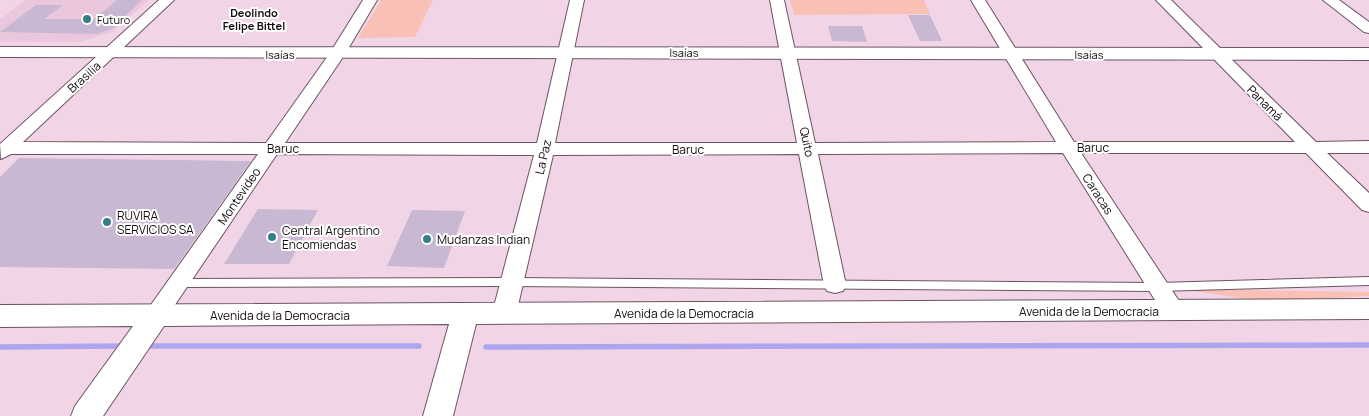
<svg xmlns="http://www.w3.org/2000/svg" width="1369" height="416" viewBox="0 0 1369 416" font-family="Manrope,sans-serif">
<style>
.built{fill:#eac7dd}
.green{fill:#f9c1b5}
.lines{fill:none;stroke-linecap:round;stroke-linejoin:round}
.stream{stroke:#ada6ee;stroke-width:5.5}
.building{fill:#c8b8d1}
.service-casing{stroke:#6c5463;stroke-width:2}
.minor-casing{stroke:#6c5463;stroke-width:2}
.tertiary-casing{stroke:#6c5463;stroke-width:2}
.service{fill:#fff;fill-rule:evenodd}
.minor{fill:#fff;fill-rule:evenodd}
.tertiary{fill:#fff;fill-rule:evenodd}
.poi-dot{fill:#387e8a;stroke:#fff;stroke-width:2}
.labels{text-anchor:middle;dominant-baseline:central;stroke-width:4;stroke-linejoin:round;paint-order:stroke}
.far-neighbourhood-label{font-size:11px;font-weight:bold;fill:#140b11;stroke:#fff}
.far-poi-label{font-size:11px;fill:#140b11;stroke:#fff;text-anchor:start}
.far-street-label{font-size:11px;fill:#140b11;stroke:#fff}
.street-label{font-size:12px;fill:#140b11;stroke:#fff}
.poi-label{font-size:12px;fill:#140b11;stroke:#fff;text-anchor:start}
</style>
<rect width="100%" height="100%" fill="#f1d5e7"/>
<path class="built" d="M26,0H149L112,32L80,42H0V19Z"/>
<path class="green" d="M381,0H433L415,37L358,38Z
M790,0H924L930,14L794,15Z
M1182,289L1369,292V296L1265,302Z"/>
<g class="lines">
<path class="stream" d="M146,346H419
M0,347L123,346
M486,347L1369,345"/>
</g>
<path class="building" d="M117,0H142L112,29L96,34L0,32L36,5H63L44,19H94Z
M908,15H930L942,41H920Z
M828,26H862L867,42L832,41Z
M19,158L251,161L174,269L0,267V177Z
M258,209L318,210L289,264H224Z
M412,210L465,211L444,268L387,266Z"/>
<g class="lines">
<g class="service-casing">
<path id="service" d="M1369,277V285L1158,291L512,286L180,287L176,286L174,283L176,280L180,279L512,278L1158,283Z"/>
</g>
<g class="minor-casing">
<path id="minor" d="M159,0H174L23,142L266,143L330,53L363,0H377L345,54L285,143H537L570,0H584L555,143H797L770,0H784L815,143L1056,142L971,0H985L1074,142H1295L1156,0H1171L1316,142L1369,141V153H1327L1369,193V212L1362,210L1306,153H1081L1181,304L1184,310L1181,316L1173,319L1165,316L1063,153L818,154L846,285L843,291L835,293L827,291L824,285L799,154L553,155L516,314L512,320L504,323L496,320L492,314L534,155L277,154L164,321L156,324L148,321L144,315L148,309L258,154H11L1,159L0,144Z
M1323,0H1339L1369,22V33L1364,32Z"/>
</g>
<g class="tertiary-casing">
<path id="tertiary" d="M0,47L1369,48V60L0,57Z
M1369,299V319L476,324L453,416H423L449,324L164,326L103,416H71L75,406L133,326L0,327V305Z"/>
</g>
<use href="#service" class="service"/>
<use href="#minor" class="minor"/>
<use href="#tertiary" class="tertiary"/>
</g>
<g class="poi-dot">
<circle cx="87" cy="19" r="5"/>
<circle cx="107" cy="222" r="5"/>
<circle cx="272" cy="237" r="5"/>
<circle cx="427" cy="239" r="5"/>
</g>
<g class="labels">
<g class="far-neighbourhood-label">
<text x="254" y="12">Deolindo<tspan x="254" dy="13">Felipe Bittel</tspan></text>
</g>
<g class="far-poi-label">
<text x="97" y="19">Futuro</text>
</g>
<g class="far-street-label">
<text x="684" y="52">Isaías</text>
<text x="280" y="54">Isaías</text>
<text x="1089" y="54">Isaías</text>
</g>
<g class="street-label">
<text transform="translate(84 77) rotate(-42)">Brasilia</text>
<text transform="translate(1265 103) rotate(45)">Panamá</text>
<text transform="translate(807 142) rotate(78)">Quito</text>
<text x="1093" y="147">Baruc</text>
<text x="283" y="148">Baruc</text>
<text x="688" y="149">Baruc</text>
<text transform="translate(543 157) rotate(-77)">La Paz</text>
<text transform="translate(1098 194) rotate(57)">Caracas</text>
<text transform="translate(239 196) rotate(-56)">Montevideo</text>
<text x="1089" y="311">Avenida de la Democracia</text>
<text x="684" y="313">Avenida de la Democracia</text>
<text x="280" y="315">Avenida de la Democracia</text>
</g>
<g class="poi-label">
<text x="117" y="215">RUVIRA<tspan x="117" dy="14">SERVICIOS SA</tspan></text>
<text x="282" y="230">Central Argentino<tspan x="282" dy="14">Encomiendas</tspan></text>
<text x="437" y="239">Mudanzas Indian</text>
</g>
</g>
</svg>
